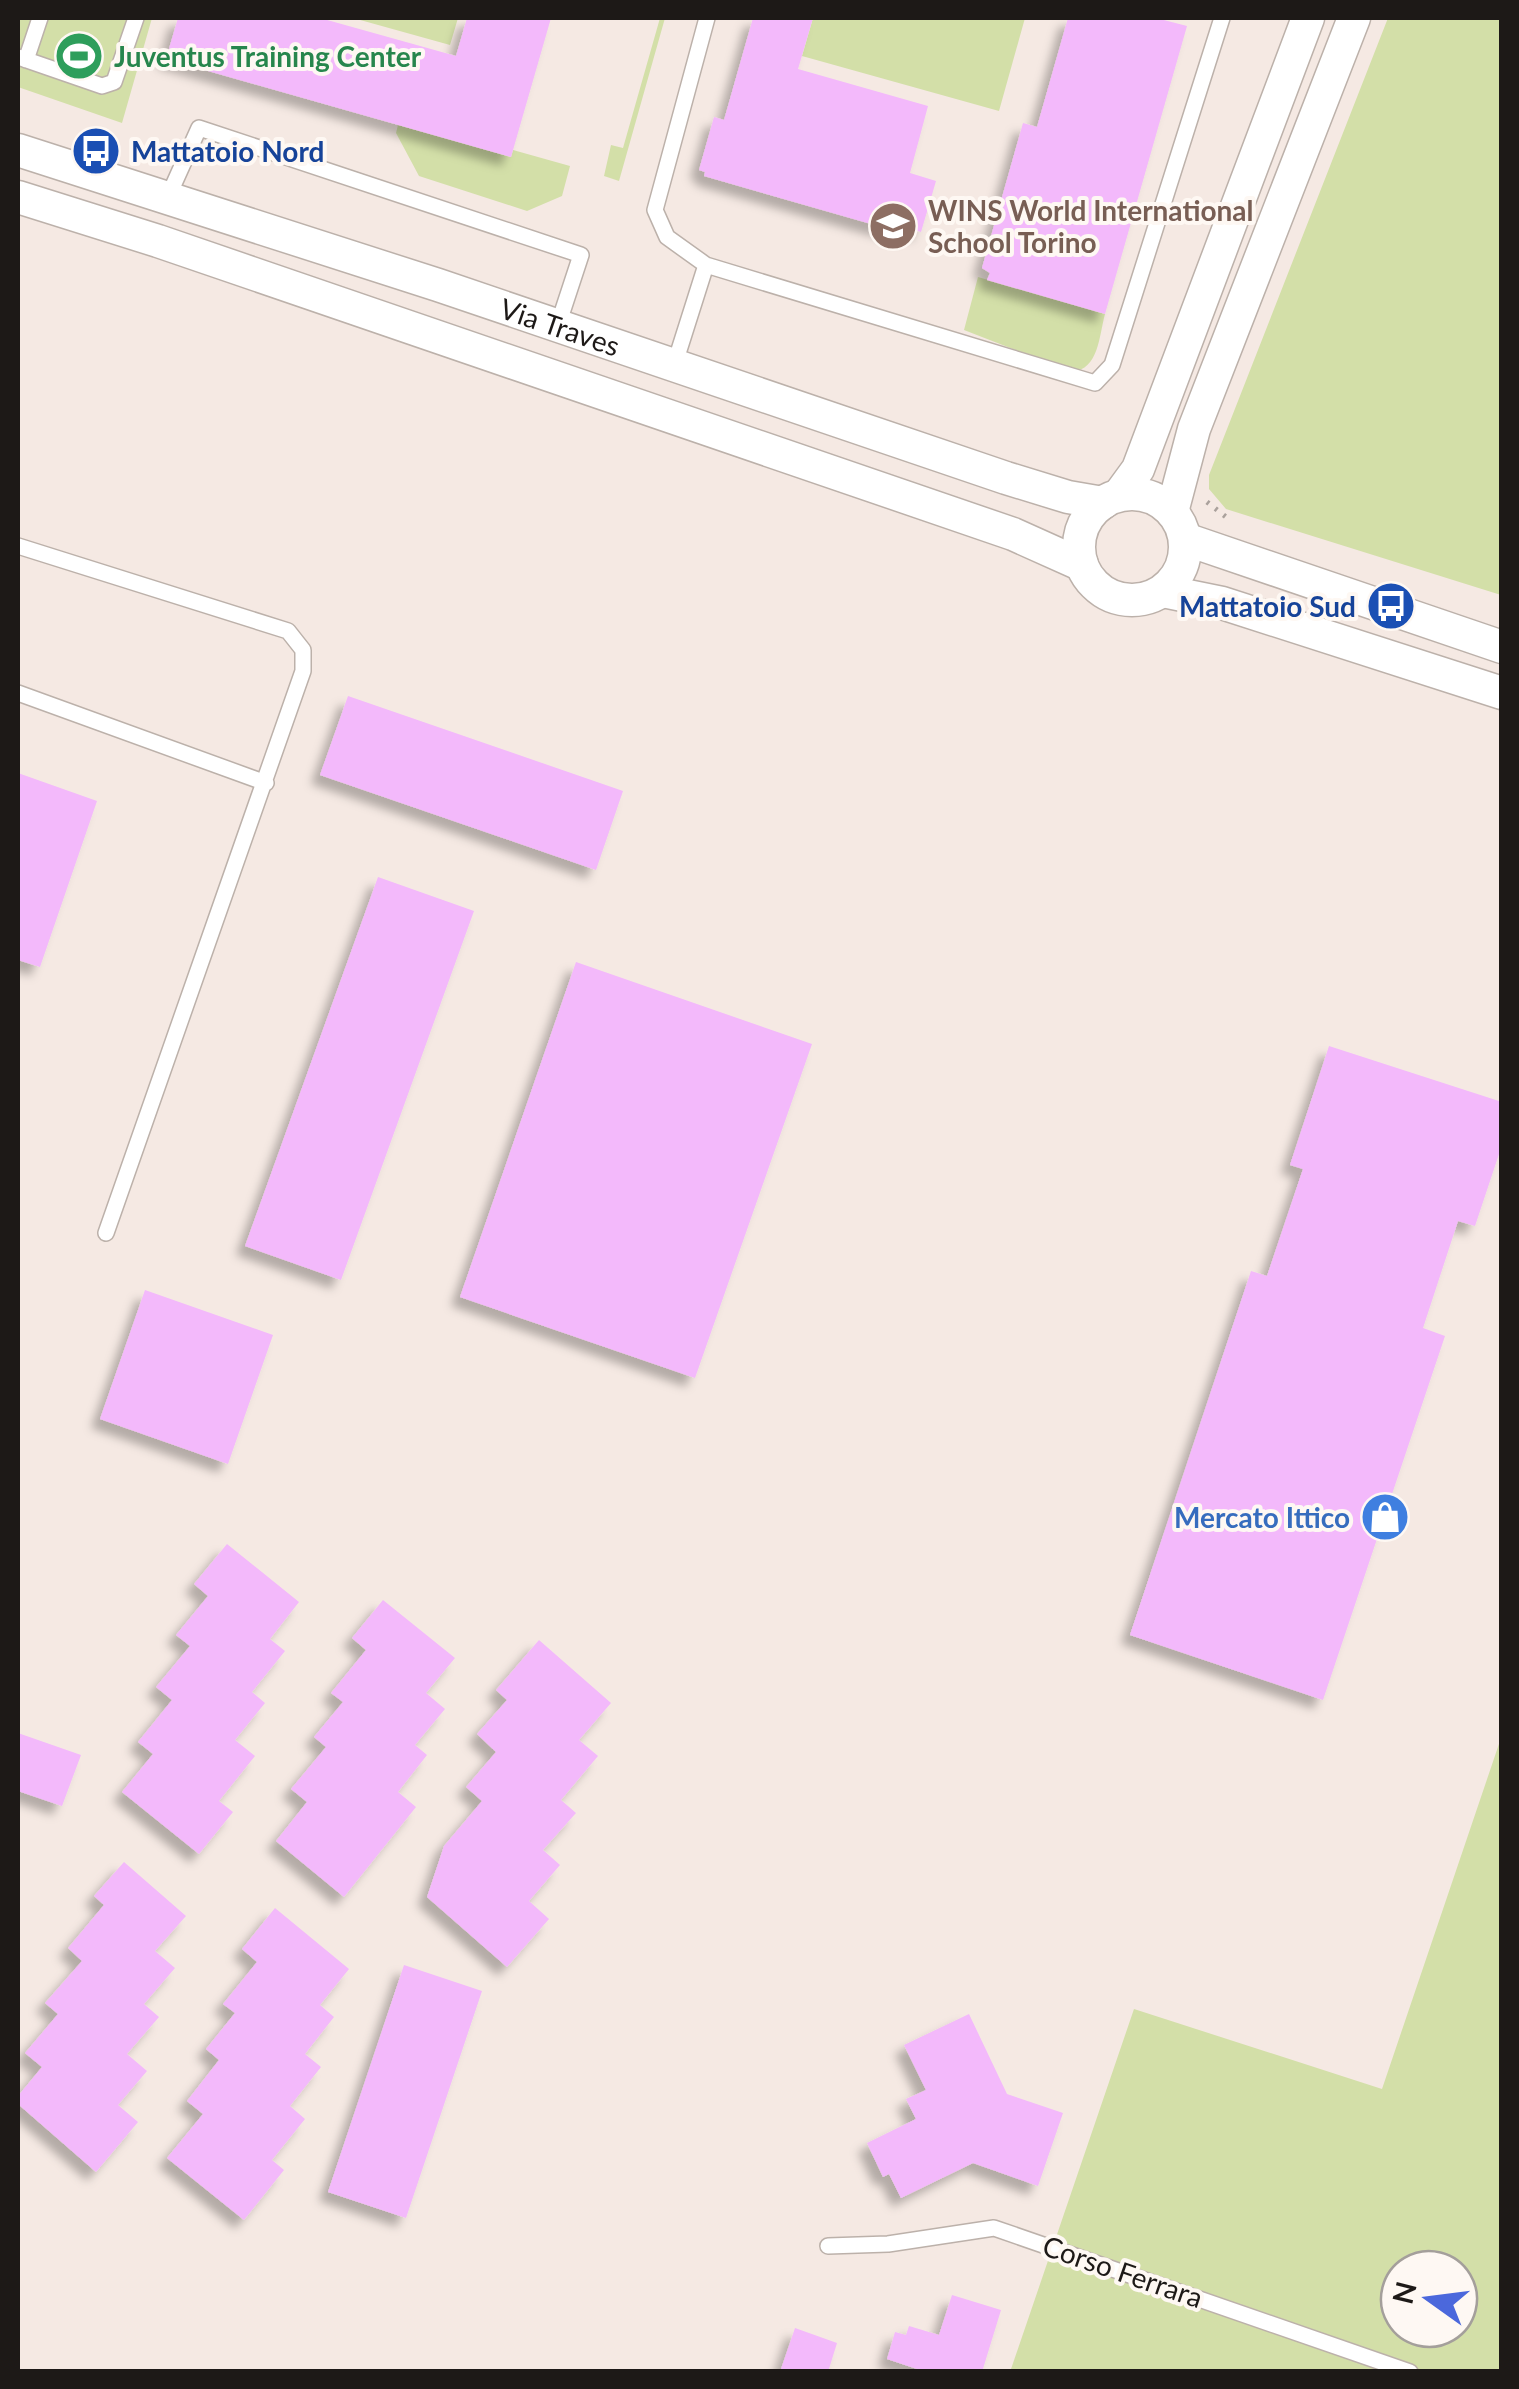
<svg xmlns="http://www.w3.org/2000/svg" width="1519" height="2389" viewBox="0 0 1519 2389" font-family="Lato,sans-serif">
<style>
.green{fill:#d3dfa8;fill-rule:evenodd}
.building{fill:#f3b9fb;filter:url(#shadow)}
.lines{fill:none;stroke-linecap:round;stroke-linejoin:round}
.lane-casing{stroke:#bcb1aa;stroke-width:18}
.street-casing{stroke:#bcb1aa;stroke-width:35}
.path{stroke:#aaa19c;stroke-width:5;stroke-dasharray:2.5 8;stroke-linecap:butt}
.lane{stroke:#fff;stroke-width:15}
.street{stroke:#fff;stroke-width:32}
.labels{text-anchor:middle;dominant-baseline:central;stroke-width:8;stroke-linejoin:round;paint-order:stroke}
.leisure-label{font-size:28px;font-weight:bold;fill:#27864d;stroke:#fef8f3;text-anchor:start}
.transit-label{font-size:28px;font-weight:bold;fill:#164399;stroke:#fef8f3;text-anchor:start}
.education-label{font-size:28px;font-weight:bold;fill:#785e54;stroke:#fef8f3;text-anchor:start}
.street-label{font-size:28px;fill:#1d1917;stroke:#fef8f3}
.shop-label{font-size:28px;font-weight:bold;fill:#366cbe;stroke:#fef8f3;text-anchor:end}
</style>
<defs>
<filter id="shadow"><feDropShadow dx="-9" dy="9" stdDeviation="5" flood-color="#0004"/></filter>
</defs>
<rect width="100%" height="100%" fill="#f5e9e3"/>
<path class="green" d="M18,18H152L122,123L18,87Z
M353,18H458L450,45Z
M660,18H665L619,181L604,176L611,145L623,148Z
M813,18H1025L999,111L802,56Z
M1388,18H1501V595L1226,509L1209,489V475Z
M398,125L511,157L513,150L570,166L562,196L527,211L419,176L396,133Z
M978,277L1105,314C1099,336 1099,369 1072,372L964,330Z
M1501,1738V2371L1010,2372L1134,2009L1382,2089ZM1399,2269H1459V2329H1399Z"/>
<path class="building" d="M178,18H320L456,56L467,18H551L511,157L166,59Z
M753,18H813L798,69L928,106L910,173L936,181L921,232L908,228L906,234L704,176L705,172L699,170L714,117L724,120Z
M1068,18H1156L1187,26L1105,314L987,280L990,273L982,268L1023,123L1037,127Z
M348,696L623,791L596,870L320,775Z
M18,773L97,801L40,967L18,960Z
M378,877L474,911L341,1280L245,1246Z
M576,962L812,1044L695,1378L460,1297Z
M1329,1046L1502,1102V1145L1475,1226L1458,1221L1423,1328L1445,1336L1323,1700L1130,1635L1251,1271L1267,1276L1303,1169L1290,1165Z
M145,1290L273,1335L228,1464L100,1419Z
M227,1544L299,1602L270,1639L285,1651L252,1692L265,1703L235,1740L255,1756L219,1801L233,1812L199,1854L122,1792L153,1754L138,1742L172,1700L156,1687L190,1646L176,1635L208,1596L194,1584Z
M383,1600L455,1658L426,1693L445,1709L415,1745L427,1755L398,1792L416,1807L344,1897L276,1841L307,1802L291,1789L326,1747L314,1737L343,1702L331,1693L366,1650L352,1638Z
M539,1640L611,1703L579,1740L598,1756L561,1800L576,1813L543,1850L560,1865L529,1901L549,1919L507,1967L427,1897L444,1846L482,1801L466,1787L496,1752L477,1734L507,1700L496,1690Z
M18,1733L81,1755L62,1806L18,1791Z
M124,1862L186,1916L155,1951L175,1968L144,2004L159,2017L127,2054L147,2071L118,2105L138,2122L96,2172L18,2104V2096L42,2067L25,2053L58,2014L45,2003L82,1961L68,1948L104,1905L94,1896Z
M275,1908L349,1969L320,2005L334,2017L305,2054L321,2067L290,2106L305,2119L272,2160L284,2170L244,2220L167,2158L203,2114L187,2101L219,2060L206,2049L235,2013L223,2004L257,1962L242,1949Z
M404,1965L482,1991L406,2218L328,2192Z
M969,2014L1007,2094L1063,2113L1038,2186L973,2163L901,2198L889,2174L883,2177L867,2143L916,2119L906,2099L926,2090L904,2045Z
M952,2295L1001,2310L982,2372H926L887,2359L895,2332L906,2335L909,2326L939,2335Z
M795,2328L837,2343L828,2372H780Z"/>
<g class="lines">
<g class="lane-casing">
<path id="lane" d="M18,57L102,86L114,82L136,18
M26,60L40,18
M168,197L199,128L581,255L558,325
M706,265L1095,383L1112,365L1222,18
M674,366L706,265L667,237L655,210L707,18
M18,546L288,631L303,650V671L106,1233
M18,693L266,783
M828,2246L888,2244L994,2228L1410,2372"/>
</g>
<g class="street-casing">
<g id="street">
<path id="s1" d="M18,150L438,285L1006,478L1068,497L1103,503"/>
<path d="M18,197L158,241L1013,534L1082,565"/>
<circle cx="1132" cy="547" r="53"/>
<path d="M1119,495L1138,469L1308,18"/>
<path d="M1172,512L1194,429L1354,18"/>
<path d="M1185,539L1502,647"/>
<path d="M1163,591L1222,603L1502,693"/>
</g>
</g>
<path class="path" d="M1207,502L1226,517"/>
<use href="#lane" class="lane"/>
<use href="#street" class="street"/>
</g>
<defs>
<g id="stadium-disc" transform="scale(2.5)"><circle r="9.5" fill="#2e9e5b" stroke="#fef8f3"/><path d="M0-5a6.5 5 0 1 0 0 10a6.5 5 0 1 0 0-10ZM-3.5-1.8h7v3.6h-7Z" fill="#fff"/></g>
<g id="bus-disc" transform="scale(2.5)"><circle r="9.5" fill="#1a4fb4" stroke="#fef8f3"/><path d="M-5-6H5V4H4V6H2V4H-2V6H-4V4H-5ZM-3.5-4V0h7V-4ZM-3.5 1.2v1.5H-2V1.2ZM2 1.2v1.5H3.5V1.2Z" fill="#fff"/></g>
<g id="school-disc" transform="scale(2.5)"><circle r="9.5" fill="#8d6e63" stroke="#fef8f3"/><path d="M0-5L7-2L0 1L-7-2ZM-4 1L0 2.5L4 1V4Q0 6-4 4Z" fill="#fff"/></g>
<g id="shop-disc" transform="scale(2.5)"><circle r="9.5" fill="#3f7fe0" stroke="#fef8f3"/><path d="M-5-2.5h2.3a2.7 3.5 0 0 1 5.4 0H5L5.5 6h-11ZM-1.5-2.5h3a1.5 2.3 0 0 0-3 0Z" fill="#fff"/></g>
</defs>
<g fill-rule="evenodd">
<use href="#stadium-disc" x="79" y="56"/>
<use href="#bus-disc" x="96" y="151"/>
<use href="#school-disc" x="893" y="226"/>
<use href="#bus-disc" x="1391" y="606"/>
<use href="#shop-disc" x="1385" y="1517"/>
</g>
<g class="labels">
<g class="leisure-label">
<text x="114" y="56">Juventus Training Center</text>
</g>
<g class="transit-label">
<text x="131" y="151">Mattatoio Nord</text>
<text x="1356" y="606" text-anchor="end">Mattatoio Sud</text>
</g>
<g class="education-label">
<text x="928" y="210">WINS World International<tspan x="928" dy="32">School Torino</tspan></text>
</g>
<g class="street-label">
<text stroke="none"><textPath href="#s1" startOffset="570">Via Traves</textPath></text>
<text transform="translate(1123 2271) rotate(19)">Corso Ferrara</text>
</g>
<g class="shop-label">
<text x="1350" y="1517">Mercato Ittico</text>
</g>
</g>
<rect width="1519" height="2389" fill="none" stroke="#1d1917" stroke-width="40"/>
<g transform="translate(1429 2299) rotate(284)"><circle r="48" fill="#fef8f3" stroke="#a49f9b" stroke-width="2.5"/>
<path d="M0-8L18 38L0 25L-18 38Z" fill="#4b68dc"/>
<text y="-15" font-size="28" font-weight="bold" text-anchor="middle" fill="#1d1917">N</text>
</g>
</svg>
